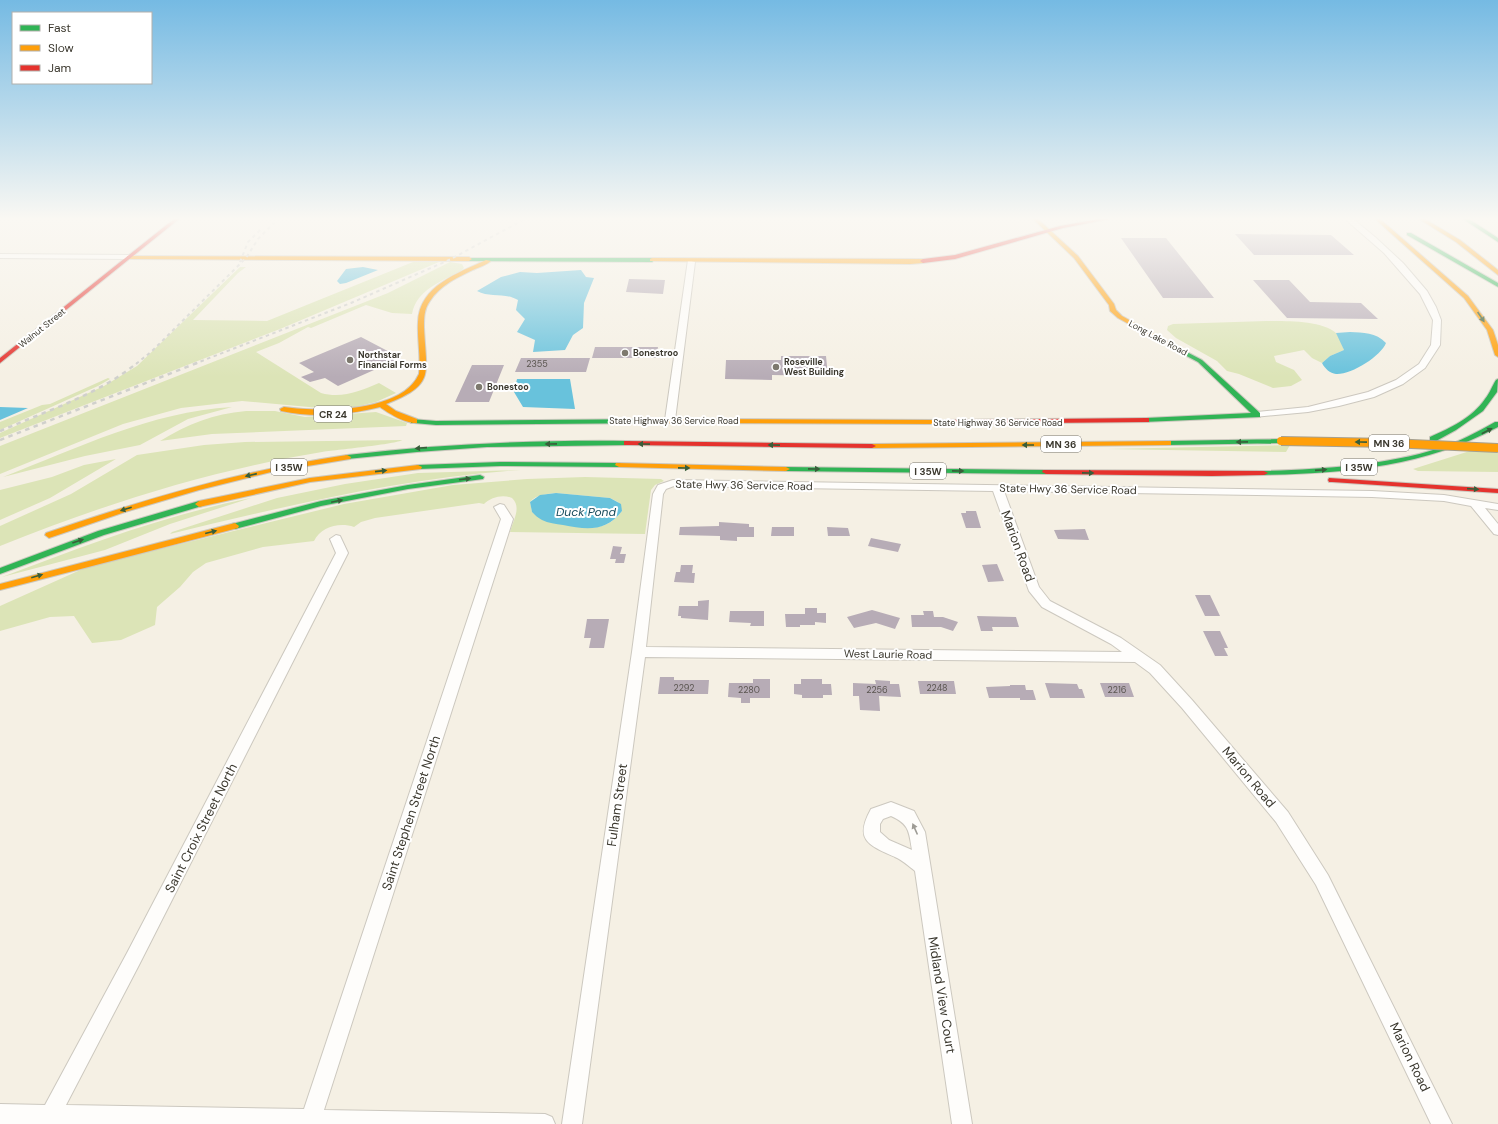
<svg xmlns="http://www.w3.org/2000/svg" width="1498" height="1124" viewBox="0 0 1498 1124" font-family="'DM Sans',sans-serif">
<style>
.green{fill:#dce4b7;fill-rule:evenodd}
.water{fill:#68c2dc}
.building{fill:#b7acb6}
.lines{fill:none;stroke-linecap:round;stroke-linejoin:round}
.street-casing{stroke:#ccc8bf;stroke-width:2}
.fast-casing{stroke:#ccc8bf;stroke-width:2}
.slow-casing{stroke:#ccc8bf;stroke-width:2}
.jam-casing{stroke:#ccc8bf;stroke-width:2}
.street{fill:#fefdfb;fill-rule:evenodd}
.fast{fill:#30b455;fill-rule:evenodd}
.slow{fill:#ff9f0a;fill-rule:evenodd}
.jam{fill:#e5322d;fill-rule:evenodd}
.rail-far1{stroke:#d0d0cc;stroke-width:2;stroke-dasharray:3.5 3.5;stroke-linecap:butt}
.rail{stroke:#d0d0cc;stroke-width:2.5;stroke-dasharray:4.5 4.5;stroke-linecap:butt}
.slow-bridge-casing{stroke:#a7a08f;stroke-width:10;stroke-linecap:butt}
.slow-bridge{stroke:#ff9f0a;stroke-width:8}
.oneway{fill:#385e3a}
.oneway2{fill:#9d9b95}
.poi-dot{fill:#7d796e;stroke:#fff;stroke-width:1.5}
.labels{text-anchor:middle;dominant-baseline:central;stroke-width:4;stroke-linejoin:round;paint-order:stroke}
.far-street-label{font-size:9px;fill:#3c392f;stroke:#fff}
.far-poi-label{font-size:9px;font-weight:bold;fill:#3c392f;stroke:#fff;text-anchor:start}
.number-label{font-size:9px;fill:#5b5651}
.shield{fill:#fff;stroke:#76746d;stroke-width:1}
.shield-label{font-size:10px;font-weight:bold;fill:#3c392f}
.street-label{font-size:11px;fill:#3c392f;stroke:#fff}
.water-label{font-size:12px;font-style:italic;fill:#174b5c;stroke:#fff}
.near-street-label{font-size:13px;fill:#3c392f;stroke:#fff}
</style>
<rect width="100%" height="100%" fill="#f5f0e4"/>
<path class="green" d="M413,262H439L280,329L0,438V433L104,386L137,366L240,267H246L238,273L193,320L267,321Z
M450,262L462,264L464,268L461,271C442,281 416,290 412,314L392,313L366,305L311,328L308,327L279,343L256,352L321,393C342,399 360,391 379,383L396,393L376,402L342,410L242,401L181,408L123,424L0,474V446L388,293Z
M1266,321C1284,321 1322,320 1336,333C1340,337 1342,345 1344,350L1330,356L1322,363L1312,358L1304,350L1274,356L1276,362L1294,370L1302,380L1291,386L1273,388L1239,374L1227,371L1217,361L1176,338L1167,330L1168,326L1173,324Z
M108,378L110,379L98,386L0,430V422L42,405L50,404Z
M232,407L188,419L140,445L85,456L3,477C78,448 150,412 232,407Z
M246,411H275L305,417L376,412L407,423L406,426L212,434L160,441C188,424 213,414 246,411Z
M402,440C398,444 334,450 322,452C212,470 104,504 0,546V526L71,494L137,455L204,445L245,442Z
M1290,445L1286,452L1107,449Z
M1473,450L1498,452V472L1418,471L1413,469Z
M116,459L50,498L0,520V490L52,477L84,465Z
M521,470C402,478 286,506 170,534L172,532L277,498L345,484L418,473Z
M585,477L661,479L664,481L655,485L651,490L645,534L510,532C513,521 522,507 512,498C503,494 491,497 484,504L479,503L375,518L361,522L354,527C339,522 321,527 314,541L263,547L206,563L193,572L180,587L157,607L155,625L121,640L92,643L74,616L50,617L0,631V606L87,567L344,504L453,485L527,479ZM556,493L610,498L618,502L622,511C612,524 601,529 584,528L537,516L532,512L530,502C537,494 547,494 556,493Z
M251,498L170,524L105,550L2,577C84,546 165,515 251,498Z"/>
<path class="water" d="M363,267L378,270L346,283L340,284L337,281L346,269Z
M581,270L586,277L594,278L584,303L583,328L573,335L565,350L533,352L535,340L517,332L525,319L516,310L518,300C504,292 490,298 477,291L501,277L520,272L537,273Z
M1350,332C1363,333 1376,332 1386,343C1381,356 1351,375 1336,374C1330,373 1325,369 1322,363L1330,356L1344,350L1336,333Z
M517,379H570L575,409L523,407L514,392Z
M0,407L28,408L0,420Z
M556,493L610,498L621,504L622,511C606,532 587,530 563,525C556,524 548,523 542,520C538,518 535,515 532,512L530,502L540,495Z"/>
<path class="building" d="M1235,234L1331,235L1354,255H1254Z
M1121,238H1166L1214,298H1163Z
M629,279L665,280L663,294L626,292Z
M1253,280H1289L1310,302L1361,303L1378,319L1287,318Z
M361,337L401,358L338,386L325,378L310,382L301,377L314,372L299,363Z
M595,347H658L656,358H592Z
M781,356H826L828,376L772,375V380L725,379L726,360H781Z
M521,358H590L586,372H515Z
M472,365H504L489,402H455Z
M966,511H976L981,528H966L961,513H966Z
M719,522L749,524V527H754V537H737V541L720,540V536L679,535L680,527L719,526Z
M772,527H794V536H771Z
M827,527L848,528L850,536H828Z
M1085,529L1089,540L1058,539L1054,530Z
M871,538L901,544L898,552L868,546Z
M613,546L622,547L620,554H626L624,563H615L616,559H610Z
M997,564L1004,581L988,582L982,565Z
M681,565H693L692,573H695L694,583L674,582L676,572H680Z
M1195,595H1210L1220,616H1205Z
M709,600L708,620L681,618V616H678L679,606H698V601Z
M805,608H817V613H826V623L815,622V625H800V627H786L785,614H805Z
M872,610L900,618L895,629L876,623L854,628L847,617Z
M730,611H764V626H750L751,623L729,622Z
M923,611H933L934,617H943L958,622L953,631L941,627H912L911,615H924Z
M977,616L1016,617L1019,627H992L993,631H981Z
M587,619H609L604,648H589L591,638H584Z
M1203,631H1220L1228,648H1224L1228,656H1215Z
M660,677H674V680H709L708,694H658Z
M753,679H770V698H750V703H741V698L728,697L729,683H753Z
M801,679H822V684H831L832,695H823V698H802V695L794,694V684H801Z
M875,680L890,681V684H899L901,697L879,696L880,711L860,710L859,696H853V683L876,684Z
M918,681H954L956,694H920Z
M1045,683L1077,684L1079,689H1082L1085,698H1050Z
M1100,683H1129L1134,697H1105Z
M1010,685H1025L1026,690H1033L1036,700H1020V698H989L986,687L1010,686Z"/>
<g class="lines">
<g class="street-casing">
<path id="street" d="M1345,219H1353L1375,237L1403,263L1427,291L1436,307L1441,320L1440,345L1425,368L1403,384L1374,397L1339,406L1308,412L1254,417L1252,415L1257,412L1308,407L1368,392L1396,380L1419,364L1431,345L1433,320L1420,294L1384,253Z
M0,254L129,255L133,257L129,259L0,258Z
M688,260L695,262L675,420L670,423L665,420Z
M673,480L1372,491L1444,495L1498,504V510L1485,508L1498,524V535L1494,534L1471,506L1444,501L1372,497L1004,491L1039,587L1050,601L1121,638L1160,665L1192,700L1288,812L1328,875L1452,1124H1431L1316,885L1276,822L1182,708L1150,673L1135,662L645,657L582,1124H562L632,652L653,494L658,485ZM674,486L993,491L1029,591L1042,607L1111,644L1122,652L646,647L663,494L666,489Z
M500,504L504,505L513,519L324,1110L545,1114L552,1117L555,1124H0V1104L45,1105L127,953L336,553L330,539L336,535L340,536L348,553L139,965L66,1105L304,1109L501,519L494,507Z
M891,802L914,811L925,832L972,1124H952L915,871C909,866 902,860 895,857C868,845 854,840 871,809ZM891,816C909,824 909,831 912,850L889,840L880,832V824L883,819Z"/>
</g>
<g class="fast-casing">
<path id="fast" d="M1463,219H1469L1498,238V242Z
M1407,233H1411L1498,283V287L1407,235Z
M467,258H652L655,260L652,262L469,261L467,260Z
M1183,350L1202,360L1260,413V417L1143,422V418H1146L1251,413L1198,362L1181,353V351Z
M1498,379L1497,392L1483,411L1456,430L1436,441H1430V437C1450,428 1472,418 1485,399C1490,393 1492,386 1496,380Z
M411,419L436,421L662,419L666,421L662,423L436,425L414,423H411Z
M1495,422H1498V427C1423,467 1348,473 1264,475L1260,473L1264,471C1323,469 1383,466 1440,448C1459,442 1477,432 1495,422Z
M1281,439L1285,441L1284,443L1168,445L1164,443L1168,441Z
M627,441H630V445L487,447L417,452L347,459L343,457L347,455C440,444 533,440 627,441Z
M500,462L619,463L623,465L619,467L500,466L418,469L414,467L418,465Z
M783,467L1046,470L1050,472L1046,474L786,471L782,469Z
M480,475L484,477L483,479L408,489L321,506L235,529L231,526L232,524L321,501L408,485Z
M199,501L202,502L203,504L202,506L104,535L0,574V568L98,531Z"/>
</g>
<g class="slow-casing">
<path id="slow" d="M1033,219H1038L1078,256L1114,304L1116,310L1122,316L1185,351V353H1181L1118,318L1110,311L1109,305L1074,258Z
M1375,219H1380L1468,296L1493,330L1498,345V357L1495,355L1487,330L1464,298Z
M1419,219H1425L1460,240L1498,270V275L1456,242Z
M127,256L469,257L472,259L469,261L129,259L127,258Z
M652,258L923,259L926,261L923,263L910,264L650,261V259Z
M486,260L491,261C486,265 480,267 475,269C458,277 440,285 430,301C424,309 424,318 424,327C426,375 436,384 386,404L396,411L417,419V423C406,424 388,413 380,407C348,415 314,418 281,411L280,409L284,407C320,412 402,413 419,374C421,357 417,339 418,322C419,286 458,273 486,260Z
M659,419L943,420L947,422L943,424L662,423H659Z
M1168,441H1171V445L872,448L868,446L872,444Z
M347,455L351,457L350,459L271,472L199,490L125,512L52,537L49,538L45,535L46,533C145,499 244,470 347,455Z
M616,463L786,467L790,469L786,471L619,467L615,465Z
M418,465L422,467L421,469L310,482L199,507L195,504L199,501L310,478Z
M235,523L239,526L238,528L0,590V584Z"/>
</g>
<g class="jam-casing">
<path id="jam" d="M174,219H179L0,363V358Z
M1098,219H1110L1063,228L955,259L923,263L920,261L923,259L955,255L1060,226Z
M1146,418H1149V422L943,424L939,422L943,420Z
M624,441L872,444L876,446L872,448L627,445H624Z
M1043,470L1264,471L1268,473L1264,475L1212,476L1046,474L1042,472Z
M1329,478L1498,489V493L1332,482H1329L1328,480Z"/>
</g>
<use href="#street" class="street"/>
<use href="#fast" class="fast"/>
<use href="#slow" class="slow"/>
<use href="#jam" class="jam"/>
<path class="rail-far1" d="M240,262L248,242L261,229
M136,364L152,351L246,258L258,239L278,219
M194,364L351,303L449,260L525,219"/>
<path class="rail" d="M0,431C46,411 98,395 137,363
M0,440L197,363"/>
<g class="slow-bridge-casing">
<path id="slow-bridge" d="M1281,441L1390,443L1498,448"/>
</g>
<use href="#slow-bridge" class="slow-bridge"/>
</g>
<defs><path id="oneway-solid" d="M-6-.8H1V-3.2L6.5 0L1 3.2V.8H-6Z"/></defs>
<g class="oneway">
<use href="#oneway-solid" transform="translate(1481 317) rotate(56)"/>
<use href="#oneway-solid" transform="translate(1487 431) rotate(-28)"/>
<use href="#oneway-solid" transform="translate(1242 442) rotate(179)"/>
<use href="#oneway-solid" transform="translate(1361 442) rotate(-179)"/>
<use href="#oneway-solid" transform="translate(551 444) rotate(179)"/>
<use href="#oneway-solid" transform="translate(644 444) rotate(-179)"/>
<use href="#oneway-solid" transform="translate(774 445) rotate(-179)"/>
<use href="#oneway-solid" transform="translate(1028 445) rotate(180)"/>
<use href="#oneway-solid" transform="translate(421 448) rotate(176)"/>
<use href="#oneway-solid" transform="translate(684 468) rotate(1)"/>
<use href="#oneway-solid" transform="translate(814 469) rotate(1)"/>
<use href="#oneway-solid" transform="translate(1321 470) rotate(-4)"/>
<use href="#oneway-solid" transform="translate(381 471) rotate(-6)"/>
<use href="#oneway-solid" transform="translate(958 471) rotate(1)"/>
<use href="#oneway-solid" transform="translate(1088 473) rotate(1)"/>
<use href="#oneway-solid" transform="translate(251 475) rotate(167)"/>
<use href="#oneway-solid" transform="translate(465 479) rotate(-7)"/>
<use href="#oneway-solid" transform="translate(1473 489) rotate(4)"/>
<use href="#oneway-solid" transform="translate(337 501) rotate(-12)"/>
<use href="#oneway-solid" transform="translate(126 509) rotate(162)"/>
<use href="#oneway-solid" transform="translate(211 532) rotate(-14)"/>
<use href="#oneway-solid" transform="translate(78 541) rotate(-19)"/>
<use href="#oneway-solid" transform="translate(37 576) rotate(-16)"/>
</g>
<use class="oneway2" href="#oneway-solid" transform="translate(915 829) rotate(-114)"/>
<linearGradient id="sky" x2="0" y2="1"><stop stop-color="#75bae3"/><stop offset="0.58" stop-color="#faf8f3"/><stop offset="1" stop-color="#faf8f3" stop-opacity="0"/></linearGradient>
<rect width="1498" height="377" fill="url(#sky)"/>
<g class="poi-dot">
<circle cx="625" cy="353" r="4"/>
<circle cx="350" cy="360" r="4"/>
<circle cx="776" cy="367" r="4"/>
<circle cx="479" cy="387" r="4"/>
</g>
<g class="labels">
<g class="far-street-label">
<text transform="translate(42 328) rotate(-39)">Walnut Street</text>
<text transform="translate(1158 338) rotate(28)">Long Lake Road</text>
<text x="674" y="421">State Highway 36 Service Road</text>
<text x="998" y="423">State Highway 36 Service Road</text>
</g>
<g class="far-poi-label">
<text x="633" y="353">Bonestroo</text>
<text x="358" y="355">Northstar<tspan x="358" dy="10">Financial Forms</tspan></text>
<text x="784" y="362">Roseville<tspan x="784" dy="10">West Building</tspan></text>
<text x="487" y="387">Bonestoo</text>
</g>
<g class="number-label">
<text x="537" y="364">2355</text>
<text x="684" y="688">2292</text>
<text x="937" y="688">2248</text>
<text x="749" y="690">2280</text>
<text x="877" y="690">2256</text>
<text x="1117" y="690">2216</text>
</g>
<g class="shield">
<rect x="314" y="406" width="38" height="16" rx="3"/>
<rect x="1369" y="435" width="40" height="16" rx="3"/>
<rect x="1041" y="436" width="40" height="16" rx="3"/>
<rect x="271" y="459" width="36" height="16" rx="3"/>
<rect x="1341" y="459" width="36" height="16" rx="3"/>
<rect x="910" y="463" width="36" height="16" rx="3"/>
</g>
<g class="shield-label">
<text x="333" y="414">CR 24</text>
<text x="1389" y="443">MN 36</text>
<text x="1061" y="444">MN 36</text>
<text x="289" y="467">I 35W</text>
<text x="1359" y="467">I 35W</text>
<text x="928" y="471">I 35W</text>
</g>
<g class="street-label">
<text transform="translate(744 485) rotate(1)">State Hwy 36 Service Road</text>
<text transform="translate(1068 489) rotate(1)">State Hwy 36 Service Road</text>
<text transform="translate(888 654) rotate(1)">West Laurie Road</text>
</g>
<g class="water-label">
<text x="586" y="512">Duck Pond</text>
</g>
<g class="near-street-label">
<text transform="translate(1018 546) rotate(70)">Marion Road</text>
<text transform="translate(1249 777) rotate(50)">Marion Road</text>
<text transform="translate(617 805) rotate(-82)">Fulham Street</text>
<text transform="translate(411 813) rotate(-72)">Saint Stephen Street North</text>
<text transform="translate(201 828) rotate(-63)">Saint Croix Street North</text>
<text transform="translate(942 995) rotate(81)">Midland View Court</text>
<text transform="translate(1410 1057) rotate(64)">Marion Road</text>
</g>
</g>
<rect x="12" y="12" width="140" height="72" fill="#ffffff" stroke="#b1b0ac"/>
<rect x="20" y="25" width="20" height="6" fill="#30b455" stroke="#b1b0ac"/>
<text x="48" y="32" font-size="12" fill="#3c392f">Fast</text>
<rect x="20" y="45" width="20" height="6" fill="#ff9f0a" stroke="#b1b0ac"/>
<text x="48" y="52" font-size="12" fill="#3c392f">Slow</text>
<rect x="20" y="65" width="20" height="6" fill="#e5322d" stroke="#b1b0ac"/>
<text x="48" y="72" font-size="12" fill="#3c392f">Jam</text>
</svg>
